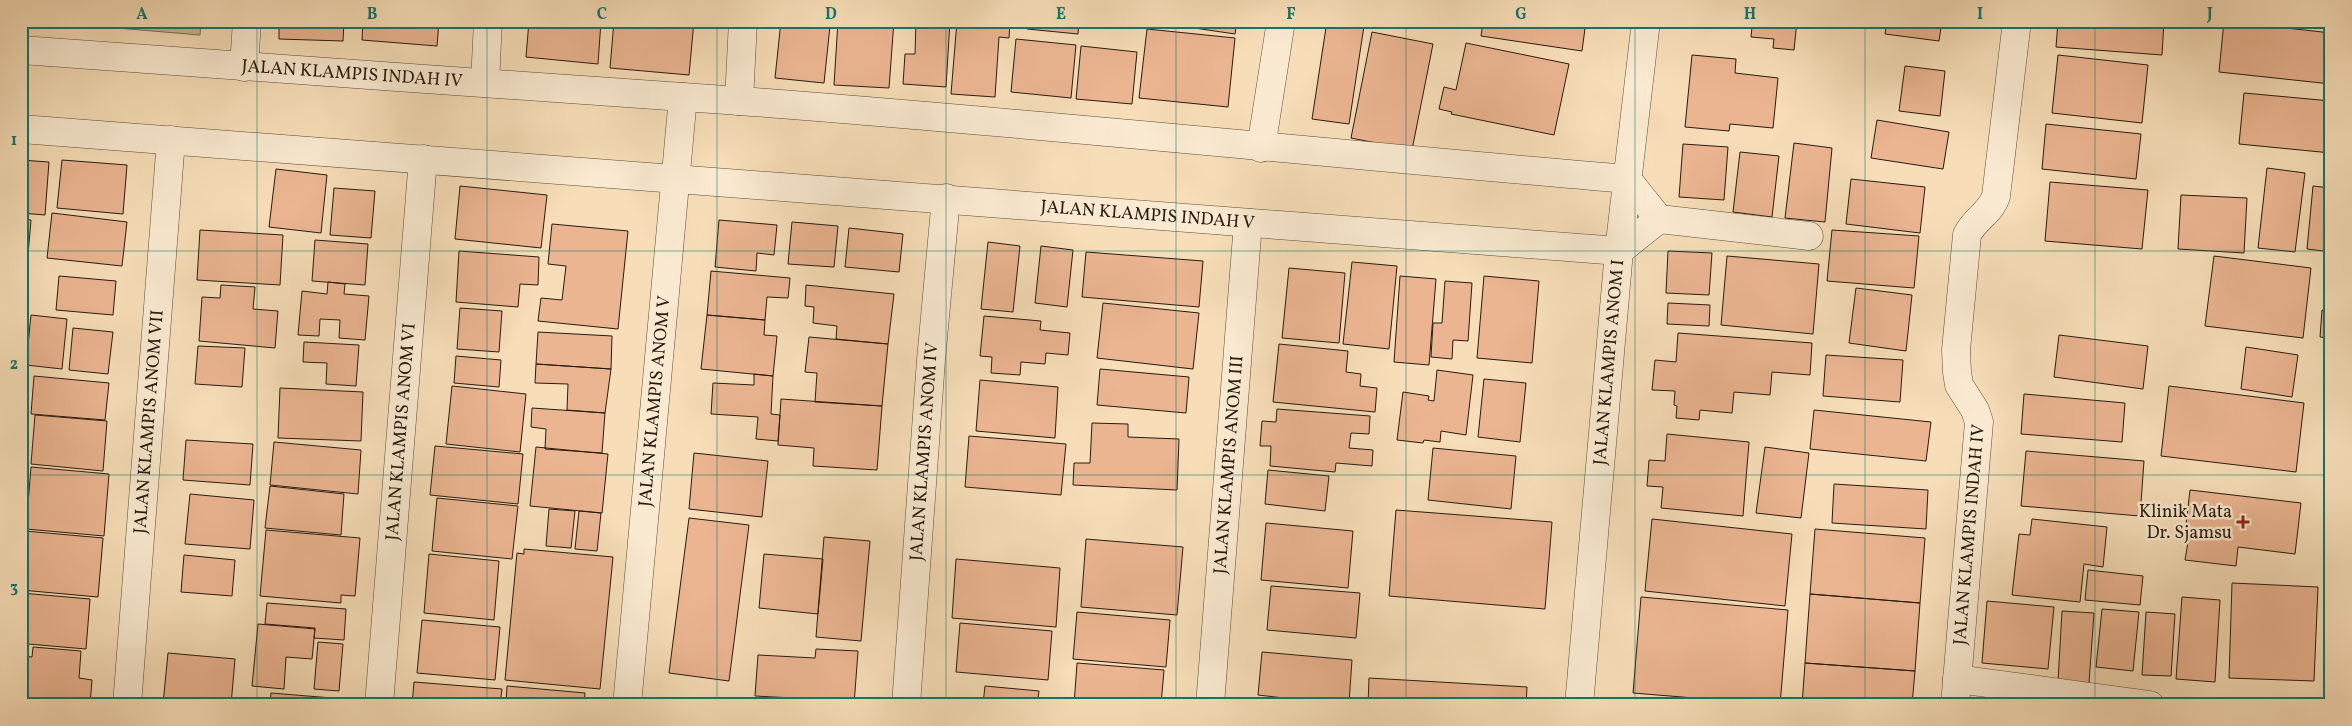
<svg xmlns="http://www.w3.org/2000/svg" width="2352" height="726" viewBox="0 0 2352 726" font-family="Vollkorn,serif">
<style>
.green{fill:#c2c08b;stroke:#756e4e}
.building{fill:#ebb591;stroke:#281b10}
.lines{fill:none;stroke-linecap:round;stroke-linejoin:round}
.minor-casing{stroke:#5c4c3a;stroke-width:29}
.minor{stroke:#faead1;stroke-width:28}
.grid{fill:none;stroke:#0f766e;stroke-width:1;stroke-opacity:0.55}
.poi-dot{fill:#8f2418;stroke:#faead1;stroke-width:2}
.labels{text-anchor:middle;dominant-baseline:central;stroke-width:5;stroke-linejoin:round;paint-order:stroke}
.street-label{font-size:18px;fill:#281b10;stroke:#faead1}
.poi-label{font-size:18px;fill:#281b10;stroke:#faead1;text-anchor:end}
.neatline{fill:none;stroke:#0f766e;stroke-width:2}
.grid-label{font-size:16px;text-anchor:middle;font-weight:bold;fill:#0f766e}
</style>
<rect width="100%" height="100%" fill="#f7deb8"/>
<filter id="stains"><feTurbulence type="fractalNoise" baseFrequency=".004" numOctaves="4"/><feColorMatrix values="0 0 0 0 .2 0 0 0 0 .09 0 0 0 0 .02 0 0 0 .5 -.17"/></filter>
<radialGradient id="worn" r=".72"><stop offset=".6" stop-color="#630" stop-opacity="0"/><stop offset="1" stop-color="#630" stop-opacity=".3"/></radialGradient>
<path class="green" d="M34,21H201L200,35Z"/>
<path class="building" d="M279,21H344L343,41L279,39Z
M363,21H439L437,46L362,40Z
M529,21H601L598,64L526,57Z
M614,21H694L689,75L610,68Z
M781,21H813L812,25L830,26L824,83L775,78Z
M838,21H894L889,88L834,85Z
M916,21H950L946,87L903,84L905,54H915Z
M957,21H1010L1009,38L999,37L995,97L951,94Z
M1028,21H1079L1078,34L1027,29Z
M1174,21H1237L1235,34L1174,25Z
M1327,21L1364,26L1349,124L1312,119Z
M1483,21H1586L1582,51L1481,36Z
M1722,21H1797L1794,50L1773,48L1774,39L1751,37L1752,27L1722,24Z
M1887,21H1942L1939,41L1885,34Z
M2058,21H2164L2162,55L2056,47Z
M2224,21L2331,33V84L2219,72Z
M1147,29L1235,38L1228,107L1139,98Z
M1372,32L1433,44L1412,150L1351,138Z
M1016,39L1076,45L1071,98L1011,92Z
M1466,43L1569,64L1554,135L1451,114L1452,112L1439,109L1444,87L1456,90Z
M1081,46L1137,52L1132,104L1076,99Z
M1692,55L1736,59L1735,73L1778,78L1773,128L1730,124L1729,131L1685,127Z
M2058,55L2148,65L2142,123L2052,113Z
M1905,66L1945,71L1940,116L1899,111Z
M2244,93L2331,101V153L2239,144Z
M1877,120L1949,132L1943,169L1871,158Z
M2046,124L2141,134L2136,179L2042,169Z
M1794,143L1832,148L1825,222L1785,218Z
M1683,144L1728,147L1724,200L1679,197Z
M1740,152L1779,156L1772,217L1733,212Z
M21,160L49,162L45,215L21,213Z
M62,160L127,165L123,214L57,208Z
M2267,168L2305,173L2295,252L2258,248Z
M276,169L327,175L321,233L269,227Z
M1851,179L1925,187L1920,233L1846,224Z
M2050,182L2148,190L2142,249L2045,241Z
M460,186L547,195L541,248L455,239Z
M2313,186L2331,188V252L2307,249Z
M334,188L375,191L371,238L330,235Z
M2181,195L2247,198L2244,253L2178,249Z
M52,213L127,222L122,266L47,258Z
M21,219L31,220L28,255L21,254Z
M719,220L777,225L774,255L757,253L756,271L715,267Z
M792,222L838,226L834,267L788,264Z
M552,224L628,231L618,329L538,321L541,298L562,300L566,266L548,264Z
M849,228L903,234L899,272L845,267Z
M200,230L283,235L280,285L197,280Z
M1832,230L1919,236L1914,288L1827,281Z
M315,240L368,244L365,285L312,281Z
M988,242L1020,246L1013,312L981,309Z
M1041,246L1073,250L1067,307L1035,303Z
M459,251L539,257L538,285L520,284L518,307L456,302Z
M1668,251L1712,253L1709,295L1666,293Z
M1086,252L1203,261L1199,307L1082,297Z
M21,254L28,255L26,289L21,288Z
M1727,256L1819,264L1813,334L1721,325Z
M2214,256L2311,268L2303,338L2205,326Z
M1352,262L1397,266L1389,349L1343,344Z
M1289,268L1345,273L1339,343L1282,338Z
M711,271L790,278L788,298L767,297L765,320L707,315Z
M59,276L116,281L113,315L56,310Z
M1400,276L1436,279L1429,365L1394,362Z
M1484,276L1539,281L1532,363L1477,358Z
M1445,281L1472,283L1468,341L1453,340L1452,359L1431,357L1433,323H1442Z
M328,282L345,284L344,294L369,296L365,340L339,338L340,320L320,319L319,336L298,335L302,291L327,294Z
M221,285L255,287L253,309L278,311L275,348L199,341L202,297L220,298Z
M806,285L894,294L888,344L836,339L837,326L813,323L814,307L805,306Z
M1856,288L1912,295L1906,351L1849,343Z
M1103,303L1199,313L1193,369L1097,358Z
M1668,303L1710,305L1709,326L1667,324Z
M460,308L502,311L499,352L457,349Z
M2322,310L2331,311V338L2320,337Z
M31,315L67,319L62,369L26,365Z
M707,315L765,320L764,335L777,336L773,376L701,369Z
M984,316L1041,321L1040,330L1070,333L1068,355L1046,353L1045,364L1021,362L1020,375L991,373L992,357L980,356Z
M73,328L113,332L108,374L69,370Z
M538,332L612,336L611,369L536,364Z
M1678,333L1812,343L1810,375L1772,372L1770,395L1734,392L1732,413L1700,410L1699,420L1676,418L1677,406L1674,405L1675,391L1652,390L1655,360L1676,362Z
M2059,335L2148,346L2143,389L2054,377Z
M809,337L888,344L882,406L815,402L817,373L805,372Z
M304,342L359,345L356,386L326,384L327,363L303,362Z
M1279,344L1348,351L1346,372L1361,374L1360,386L1377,388L1375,412L1273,402Z
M198,346L245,348L242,387L195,384Z
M2246,347L2298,355L2292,397L2241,389Z
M1826,355L1903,360L1900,402L1823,396Z
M456,356L501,360L499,387L454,383Z
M536,364L611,369L605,413L567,410L568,384L535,383Z
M1100,369L1189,377L1186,413L1097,405Z
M1437,370L1473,375L1466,435L1441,431L1440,442L1424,440L1423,443L1397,440L1403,392L1429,396L1428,400L1434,401Z
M754,374L773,376L771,414L780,415L778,441L756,439L758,417L711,414L713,383L754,385Z
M34,376L109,383L105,420L31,414Z
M1484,379L1526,383L1520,442L1478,437Z
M980,380L1058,387L1055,438L976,431Z
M452,386L526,394L520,452L446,444Z
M2169,386L2304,403L2296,472L2161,456Z
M280,388L363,392L361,441L278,438Z
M2024,394L2125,403L2122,442L2021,434Z
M781,399L882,406L877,470L813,466L814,448L778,445Z
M532,408L605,413L602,453L545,449L546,429L531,427Z
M1277,409L1370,416L1369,434L1351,433L1349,448L1373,450L1372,466L1336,463L1335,472L1270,466L1271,446H1260L1262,421L1276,422Z
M1814,410L1931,422L1926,461L1810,449Z
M35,415L107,421L103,471L31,464Z
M1092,423L1128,424V437L1179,439L1177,490L1073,485L1074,463H1090Z
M1667,434L1749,442L1743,516L1661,508L1663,487L1647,486L1649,460L1665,461Z
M969,436L1066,444L1061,495L965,487Z
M186,440L253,444L250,485L183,480Z
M274,442L361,450L358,494L270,485Z
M435,446L523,454L518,504L430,495Z
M536,447L608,454L602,513L530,506Z
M1765,447L1809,453L1801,518L1756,513Z
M1433,448L1516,456L1511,509L1428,500Z
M2026,451L2144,461L2140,516L2021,506Z
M694,453L768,461L762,517L689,509Z
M31,467L109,474L104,536L26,529Z
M1268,470L1329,476L1325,511L1265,504Z
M1834,484L1928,490L1926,529L1832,523Z
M270,486L344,494L341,535L265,528Z
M2190,490L2301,503L2295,554L2238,547L2236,566L2185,560L2188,542H2184Z
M190,494L254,500L250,549L185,544Z
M437,498L518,506L512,559L432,551Z
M549,509L575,511L571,548L546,546Z
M1396,510L1552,522L1545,609L1389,596Z
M579,511L601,513L597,551L575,549Z
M689,518L749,525L729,681L669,673Z
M1652,519L1792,534L1785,606L1645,591Z
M2032,519L2107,527L2103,567L2084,564L2080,602L2012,595L2019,534L2030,535Z
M1266,523L1353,531L1348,588L1261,580Z
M1815,529L1925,538L1920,603L1810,594Z
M266,530L360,538L355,596L341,595V603L260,596Z
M25,531L103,538L98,597L21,590Z
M824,537L870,541L861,641L816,637Z
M1086,539L1183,547L1177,615L1081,607Z
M524,549L613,557L600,689L505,680L517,553L524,554Z
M429,554L499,561L494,620L424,613Z
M764,554L823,559L818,614L759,608Z
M184,555L235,560L232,596L181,592Z
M956,559L1060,568L1056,627L952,618Z
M2088,570L2143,576L2140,605L2085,600Z
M2232,583L2318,587L2314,681L2229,678Z
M1271,586L1360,593L1356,638L1267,630Z
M21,593L90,599L86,649L28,644V652L21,651Z
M1810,594L1920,603L1915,671L1805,663Z
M1641,597L1788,610L1780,705L1633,693Z
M2182,597L2220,600L2215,682L2176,679Z
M1987,601L2054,607L2048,669L1982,663Z
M267,603L346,609L344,640L314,638L315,628L265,624Z
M2102,609L2139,612L2133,671L2096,667Z
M2062,611L2094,613L2089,683L2058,681Z
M1077,612L1170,620L1166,667L1073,659Z
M2146,612L2175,614L2171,676L2142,675Z
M422,620L500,627L495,680L417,673Z
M960,623L1052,631L1048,680L956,672Z
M258,624L315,629L312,659L286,657L284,689L252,686Z
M318,642L343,644L339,691L314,689Z
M33,647L81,651L79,678L92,680L90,705H21V656L32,657Z
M816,649L858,651L854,705L793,704V698L755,696L758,655L815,658Z
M1262,652L1352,660L1349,703L1320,701V705H1284V698L1258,695Z
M168,653L235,659L231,705L163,704Z
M1077,663L1164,670L1161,705H1074Z
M1805,663L1915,671L1912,705H1802Z
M1369,678L1527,687L1526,705H1368Z
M414,682L502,689L500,705H412Z
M507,686L585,693L584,705H506Z
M985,686L1039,691L1038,698L1048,699L1047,705H945L946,701L983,704Z
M271,693L332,698L331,705H270Z
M1638,699L1717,705H1638Z
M666,700L716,705H666Z"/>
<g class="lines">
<g class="minor-casing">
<g id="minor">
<path id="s1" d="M21,50C261,69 500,83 740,101C1036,123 1331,154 1627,179L1659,219L1809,236"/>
<path d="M244,67L247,21"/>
<path d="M485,83L488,21"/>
<path d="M739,101L743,21"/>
<path id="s2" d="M21,129L1619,251L1659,219"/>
<path d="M1261,148L1281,21"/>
<path d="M1957,679L2150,705"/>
<path id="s3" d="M127,705L171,140"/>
<path id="s4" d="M379,705L423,159"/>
<path id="s5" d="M627,705L683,97"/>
<path id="s6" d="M906,705L931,360L946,198"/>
<path id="s7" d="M1210,705L1248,223"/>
<path id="s8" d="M1579,705L1619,251L1646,21"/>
<path id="s9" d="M1955,705L1979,422L1975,410L1959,385L1957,372L1956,350L1967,235C1974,219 1991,213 1996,196L2017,21"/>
</g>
</g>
<use href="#minor" class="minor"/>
</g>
<path class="grid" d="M257,21V705M487,21V705M717,21V705M946,21V705M1176,21V705M1406,21V705M1635,21V705M1865,21V705M2095,21V705M21,251H2331M21,475H2331"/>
<path class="poi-dot" d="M2240.5 514.5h5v5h5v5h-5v5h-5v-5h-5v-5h5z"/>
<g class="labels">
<g class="street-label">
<text stroke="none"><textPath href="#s1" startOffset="332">JALAN KLAMPIS INDAH IV</textPath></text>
<text stroke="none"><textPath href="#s2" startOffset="1130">JALAN KLAMPIS INDAH V</textPath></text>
<text stroke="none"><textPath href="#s8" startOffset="344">JALAN KLAMPIS ANOM I</textPath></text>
<text stroke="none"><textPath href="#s5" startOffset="305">JALAN KLAMPIS ANOM V</textPath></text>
<text stroke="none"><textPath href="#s3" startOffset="284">JALAN KLAMPIS ANOM VII</textPath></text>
<text stroke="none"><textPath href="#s4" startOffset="274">JALAN KLAMPIS ANOM VI</textPath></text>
<text stroke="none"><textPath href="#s6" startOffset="254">JALAN KLAMPIS ANOM IV</textPath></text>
<text stroke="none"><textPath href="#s7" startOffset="241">JALAN KLAMPIS ANOM III</textPath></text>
<text stroke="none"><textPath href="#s9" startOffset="171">JALAN KLAMPIS INDAH IV</textPath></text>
</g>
<g class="poi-label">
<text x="2232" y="512">Klinik Mata<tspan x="2232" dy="21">Dr. Sjamsu</tspan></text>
</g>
</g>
<rect width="2352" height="726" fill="none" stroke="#f7deb8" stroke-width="55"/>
<rect x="28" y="28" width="2296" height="670" class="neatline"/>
<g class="grid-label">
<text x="142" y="19">A</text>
<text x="372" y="19">B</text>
<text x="602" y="19">C</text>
<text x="831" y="19">D</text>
<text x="1061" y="19">E</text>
<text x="1291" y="19">F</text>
<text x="1521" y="19">G</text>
<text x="1750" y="19">H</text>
<text x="1980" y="19">I</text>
<text x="2210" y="19">J</text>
<text x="14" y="145">1</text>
<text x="14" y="369">2</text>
<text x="14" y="592">3</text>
</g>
<rect width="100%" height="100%" filter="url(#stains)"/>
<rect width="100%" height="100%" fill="url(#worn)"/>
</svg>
